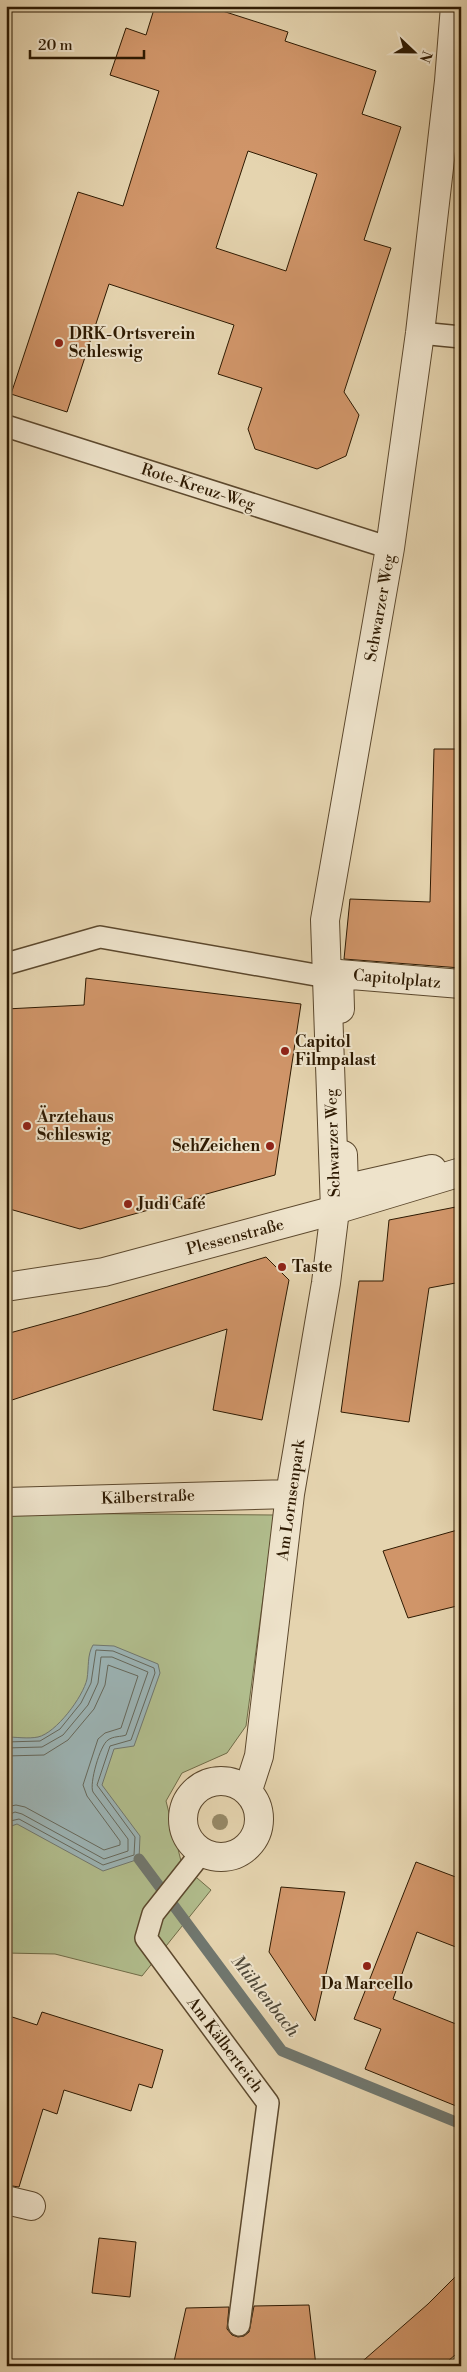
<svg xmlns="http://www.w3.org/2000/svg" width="467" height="2372" viewBox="0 0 467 2372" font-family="'Libre Bodoni',serif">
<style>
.green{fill:#b1bd8d;stroke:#706c48}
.water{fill:#9cb5b7;stroke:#70776f}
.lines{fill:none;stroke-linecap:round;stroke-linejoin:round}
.shore{stroke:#65685c;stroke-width:1}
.stream{stroke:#70776f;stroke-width:11}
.building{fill:#d09569;stroke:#2e1a02;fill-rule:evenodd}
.service-casing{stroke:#5c482d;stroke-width:24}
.pedestrian-casing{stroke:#5c482d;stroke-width:30}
.minor-casing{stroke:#5c482d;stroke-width:30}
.tertiary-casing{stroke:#5c482d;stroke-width:30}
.service{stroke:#eee3cb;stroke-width:21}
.pedestrian{stroke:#eee3cb;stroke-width:28}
.minor{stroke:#eee3cb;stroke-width:28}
.tertiary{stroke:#eee3cb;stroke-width:28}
.tree{fill:#968967}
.poi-dot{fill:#8f2418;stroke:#eee3cb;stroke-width:2}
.labels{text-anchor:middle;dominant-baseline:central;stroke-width:4;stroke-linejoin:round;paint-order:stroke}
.poi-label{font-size:16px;font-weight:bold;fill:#2e1a02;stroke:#eee3cb;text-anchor:start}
.street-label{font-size:16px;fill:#2e1a02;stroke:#eee3cb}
.water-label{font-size:18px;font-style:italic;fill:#4f4838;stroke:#eee3cb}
</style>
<rect width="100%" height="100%" fill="#e5d4af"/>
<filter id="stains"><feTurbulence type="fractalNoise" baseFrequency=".004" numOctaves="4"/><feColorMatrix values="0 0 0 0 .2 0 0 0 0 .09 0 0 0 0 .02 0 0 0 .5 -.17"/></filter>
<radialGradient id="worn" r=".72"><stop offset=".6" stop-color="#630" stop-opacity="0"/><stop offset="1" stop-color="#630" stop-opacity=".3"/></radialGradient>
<path class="green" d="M6,1513L274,1515L246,1726L227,1753L182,1773L166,1801L182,1865L211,1890L142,1976L55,1954L6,1953Z"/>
<path class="water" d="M93,1645L114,1646L158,1664L160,1673L134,1746L114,1749L102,1785L140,1836L139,1859L103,1871L17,1824L6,1828V1737C16,1737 28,1739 38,1737C56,1733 83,1697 87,1679C89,1667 87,1655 93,1645Z"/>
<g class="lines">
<path class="shore" d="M6,1742L40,1741L60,1729L81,1703L91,1683L96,1650L113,1651L154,1668L155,1673L131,1740L110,1746L97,1785L135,1837L134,1855L103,1865L19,1819L6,1822
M6,1748L42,1747L63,1735L88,1705L98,1683L101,1657H112L148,1672L126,1735C121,1737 113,1736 108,1740C100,1745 89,1784 93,1792L128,1839V1851L104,1859L22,1814L15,1812L6,1816
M6,1756L44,1755L68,1740L94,1709L105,1685L108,1665L138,1676L121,1728L105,1733L98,1739L83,1785L87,1796L120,1841V1845L104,1850L25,1807L16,1805L6,1807"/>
<path class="stream" d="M139,1859L282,2051L461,2124"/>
</g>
<path class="building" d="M155,6H207L288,32L285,41L376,71L362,114L401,127L364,240L391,248L344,392L359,415L346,456L317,469L255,449L248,429L262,388L218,374L234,325L109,284L67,412L11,394L78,192L123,206L159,91L110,75L126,28L146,35ZM248,151L317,174L286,271L216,248Z
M434,749H461V968L344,959L350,899L430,902Z
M86,978L301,1004L275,1175L80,1229L6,1208V1009L84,1005Z
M461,1206V1282L429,1288L409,1422L341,1412L359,1281H383L389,1220Z
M266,1257L289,1280L262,1420L213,1410L227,1329L6,1402V1334L79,1314Z
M461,1529V1605L408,1618L383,1551Z
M416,1862L461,1879V1949L417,1932L393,1999L461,2026V2108L365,2069L381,2029L354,2019Z
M281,1887L345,1892L315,2021L269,1952Z
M42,2012L163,2050L152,2088L139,2084L131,2111L64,2090L57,2114L43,2109L19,2187L6,2185V2015L37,2025Z
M99,2238L136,2242L130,2297L92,2293Z
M461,2271V2350L442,2366H357L428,2304Z
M309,2305L316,2366H173L186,2308L229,2307L227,2329L232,2335L238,2337L244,2336L249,2332L254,2306Z"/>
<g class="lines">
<g class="service-casing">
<path id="service" d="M420,333L461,337
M6,426L390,548
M6,964L100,937L327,977
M202,1852L153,1914L146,1938L268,2103L239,2325"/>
</g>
<g class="pedestrian-casing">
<path id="pedestrian" d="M340,1009L339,974L461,984
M343,1155L344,1189L432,1169"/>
</g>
<g class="minor-casing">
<path id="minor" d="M6,1502L290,1494
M183 1819a38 38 0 1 1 76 0a38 38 0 1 1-76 0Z
M248,1790L259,1756L290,1494L326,1283L335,1210L325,920L390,548L420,333L449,81L455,6
M6,2200L31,2206"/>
</g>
<g class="tertiary-casing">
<path id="tertiary" d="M6,1287L104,1272L335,1210L461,1172"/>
</g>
<use href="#service" class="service"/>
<use href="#pedestrian" class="pedestrian"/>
<use href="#minor" class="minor"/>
<use href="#tertiary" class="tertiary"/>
</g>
<circle class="tree" cx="220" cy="1822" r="8"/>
<g class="poi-dot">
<circle cx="59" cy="343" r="5"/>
<circle cx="285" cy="1051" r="5"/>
<circle cx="27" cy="1126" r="5"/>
<circle cx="270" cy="1146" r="5"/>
<circle cx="128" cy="1204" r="5"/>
<circle cx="282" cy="1267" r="5"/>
<circle cx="367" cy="1966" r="5"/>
</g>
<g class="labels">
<g class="poi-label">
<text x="69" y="334">DRK-Ortsverein<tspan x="69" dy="18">Schleswig</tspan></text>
<text x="295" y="1042">Capitol<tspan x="295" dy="18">Filmpalast</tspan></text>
<text x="37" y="1117">Ärztehaus<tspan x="37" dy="18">Schleswig</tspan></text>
<text x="260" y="1146" text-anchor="end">SehZeichen</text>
<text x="138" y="1204">Judi Café</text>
<text x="292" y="1267">Taste</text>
<text x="367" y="1984" text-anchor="middle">Da Marcello</text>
</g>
<g class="street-label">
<text transform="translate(198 487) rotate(18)">Rote-Kreuz-Weg</text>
<text transform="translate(380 608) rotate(-80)">Schwarzer Weg</text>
<text transform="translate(397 979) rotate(5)">Capitolplatz</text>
<text transform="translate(333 1143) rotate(-92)">Schwarzer Weg</text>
<text transform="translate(235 1237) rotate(-15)">Plessenstraße</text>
<text transform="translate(148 1497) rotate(-2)">Kälberstraße</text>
<text transform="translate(291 1500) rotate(-82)">Am Lornsenpark</text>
<text transform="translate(225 2045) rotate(53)">Am Kälberteich</text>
</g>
<g class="water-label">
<text transform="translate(265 1996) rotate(52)">Mühlenbach</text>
</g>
</g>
<rect width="467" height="2372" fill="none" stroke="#e5d4af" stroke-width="25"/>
<rect x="8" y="8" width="452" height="2357" fill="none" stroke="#2e1a02" stroke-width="2.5"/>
<rect x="12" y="12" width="442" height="2347" fill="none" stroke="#2e1a02"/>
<g transform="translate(414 52) rotate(112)" stroke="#eee3cb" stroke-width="4" paint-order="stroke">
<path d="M0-4L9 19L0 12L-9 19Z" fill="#2e1a02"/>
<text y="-8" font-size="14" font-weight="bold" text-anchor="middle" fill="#2e1a02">N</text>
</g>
<path d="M30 50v8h114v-8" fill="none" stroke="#2e1a02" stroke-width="2.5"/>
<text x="38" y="50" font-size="15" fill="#2e1a02" stroke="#eee3cb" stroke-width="4" paint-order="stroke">20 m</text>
<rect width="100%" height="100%" filter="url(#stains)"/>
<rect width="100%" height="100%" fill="url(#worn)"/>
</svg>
